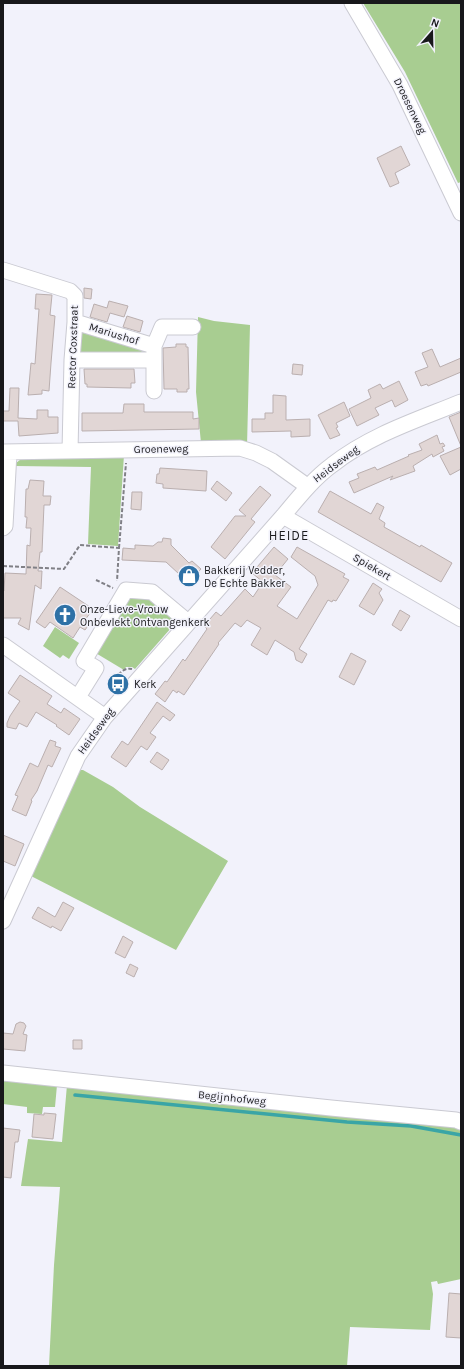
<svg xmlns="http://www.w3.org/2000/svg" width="464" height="1369" viewBox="0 0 464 1369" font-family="Karla,sans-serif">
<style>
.green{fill:#a8cd91}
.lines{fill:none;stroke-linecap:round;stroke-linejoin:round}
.stream{stroke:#3aa5a6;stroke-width:3.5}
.building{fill:#e1d6d5;stroke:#baafaf}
.minor-casing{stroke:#cacad2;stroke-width:17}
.path{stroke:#808086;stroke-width:2;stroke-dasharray:4 2;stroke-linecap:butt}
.minor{stroke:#fff;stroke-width:15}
.labels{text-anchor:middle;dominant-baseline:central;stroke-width:3;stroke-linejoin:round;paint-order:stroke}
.street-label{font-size:11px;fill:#18181b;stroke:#f2f2fb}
.poi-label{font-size:11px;fill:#18181b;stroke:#f2f2fb;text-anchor:start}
.quarter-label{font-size:13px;letter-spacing:1px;fill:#18181b;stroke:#f2f2fb}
</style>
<rect width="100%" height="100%" fill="#f2f2fb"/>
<path class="green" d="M363,3H461V182L458,183L405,72Z
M198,317L214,321L250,325L247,446L201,443L196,392Z
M87,330L141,348L142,351L141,354L85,356L77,350L81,333Z
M124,455L118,546L88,544L91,467L16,466V463L25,456Z
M149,594L178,620L135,669L132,667H126L124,670L94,652L126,598Z
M55,627L79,643L69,659L63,655L60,658L43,646Z
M80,770H83L113,787L140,807L228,861L176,950L29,875Z
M3,1079L57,1085L55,1107H43L42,1114L27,1113V1107L3,1104Z
M67,1085L461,1128V1279L438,1284L437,1281L431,1282L433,1294L430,1330L350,1327L347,1366H49L54,1265L60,1187L21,1186L28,1139L62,1142Z"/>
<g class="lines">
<path class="stream" d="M75,1095L347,1122L411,1126L461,1135"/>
</g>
<path class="building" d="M401,146L410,165L395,173L399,183L390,187L377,158Z
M84,288L92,289L91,299L84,298Z
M36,294L52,295L50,315L55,316L51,363L49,391L42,390V394L28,395L31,363L35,364L39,309H35Z
M109,301L128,306L124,317L110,313L107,322L90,317L94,304L107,308Z
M127,316L143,321L140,332L123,327Z
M176,344H186V347H188L189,389H187V392H177V389H164L163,348L176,347Z
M432,349L440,367L461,358V372L428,386L427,384L421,386L415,372L428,367L422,353Z
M293,364L303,365L302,375L292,374Z
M84,369H134L135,383H131V388L87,387V384H85Z
M399,381L408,400L395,407L392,400L375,408L379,415L357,426L349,409L371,398L368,390L380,384L383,389Z
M10,388H19L18,418L37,419V410H48V417H58V433L19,436L18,421H3V411H9Z
M273,395L286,396V420L310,419V436L291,437V431L252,432V419H265V413H273Z
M344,402L350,416L336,423L338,427L336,428L340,435L330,439L318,415Z
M124,404H144V412H193V419L199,418V429L82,431V413H123Z
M461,412V446L449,417Z
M437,435L440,444L443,443L445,446L442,447L444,451L433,457L432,454L413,466L415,471L390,480L393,476L354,493L349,482L359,478L357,474L375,467L377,470L409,456L408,455L422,450L419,444Z
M461,447V469L450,475L440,456Z
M160,468L207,471L206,491L163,488V484L156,483L157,474H159Z
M30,480L44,481L43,496H51L50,505H44L42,552H40L38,571H42L41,589L35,585L29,630L18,624L21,618H3V591H4L5,573L26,574L27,545L30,546L31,528H26L27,517H25L26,489H28Z
M217,481L232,493L226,501L211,489Z
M260,486L271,495L251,519L255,522L225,559L211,547L235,516H246L239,510Z
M330,491L371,514L377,503L384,507L379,519L385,523L384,527L420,547L421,545L452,563L441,582L318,512Z
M132,492H142L141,510L131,509Z
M163,538L171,539V545L189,563L192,561L201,569L187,584L178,576L179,574L166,562L122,560L123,548L135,549V545L153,546L158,542H162Z
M274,547L288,559L275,575L291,587L277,606L297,619L318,585L315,576L291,557L297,547L345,574L343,577L349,580L336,601L333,600L332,602L328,600L299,649L307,654L302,663L296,660L294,652L275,640L267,655L251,645L261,628L247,620L241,627L235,623L218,643L219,644L184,695L178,691L177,693L173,690L165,702L155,694L165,681L167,682L183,659L185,661L207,629L204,626L216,612L221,616L245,589L253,597L263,582L252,573Z
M373,583L382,589L379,593L383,600L374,615L359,606Z
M60,587L93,609L85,620L90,623L85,630L80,627L73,638L50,622L45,628L36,622Z
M400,610L410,616L401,631L392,625Z
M351,653L366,661L354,685L339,677Z
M20,675L52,696L47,704L61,713L64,708L80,719L69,735L56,726L57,725L36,712L27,727L19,723L16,729L7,727V723L10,716L20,701L8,693Z
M157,702L175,715L170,721L163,716L150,733L156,737L147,750L141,746L126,767L111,757L122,741L128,745Z
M50,740L56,742L55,746L61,748L52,767L48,765L37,791L31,800L32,801L26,816L12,810L18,796L15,795L30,763L38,767Z
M157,752L169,760L162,770L150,762Z
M3,835L24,844L15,866L3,861Z
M63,902L74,908L61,931L52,926L51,928L32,918L38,907L55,917Z
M123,936L133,942L125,958L115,953Z
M130,964L138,968L134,977L126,973Z
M20,1022L24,1023L26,1026L23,1034L27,1035L25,1051L3,1049V1033L13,1034L16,1024Z
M73,1040H82V1049H73Z
M44,1113L56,1114L53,1139L32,1137L34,1114L44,1115Z
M3,1128L20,1130L18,1142H15L11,1178L3,1177Z
M449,1293L461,1294V1338L446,1337Z"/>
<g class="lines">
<g class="minor-casing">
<path id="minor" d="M352,3L400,85L461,213
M3,270L70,291L75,296V322L72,360L70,451
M75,322L154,346
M72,360H154
M154,391V346L162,327H193
M3,452L240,448L256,453L272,461L307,486
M283,516L461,619
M3,528L5,526L9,452
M3,645L105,717
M78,697L96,668L84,661L126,590L152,592L188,622
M3,921L78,756L105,717L283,516C298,498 313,479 332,465C370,435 417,420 461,402
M3,1073L331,1108L456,1120L461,1122"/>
</g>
<path class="path" d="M119,548L126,463
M3,566L64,569L80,545L119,548L117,581
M96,580L113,588
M114,679C119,674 124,667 132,669"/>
<use href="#minor" class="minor"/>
</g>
<defs>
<g id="shop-disc" transform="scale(1.15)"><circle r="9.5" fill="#2e71a6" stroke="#f2f2fb"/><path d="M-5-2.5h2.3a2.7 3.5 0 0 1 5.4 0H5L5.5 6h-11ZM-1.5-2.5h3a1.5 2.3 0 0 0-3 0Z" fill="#fff"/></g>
<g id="church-disc" transform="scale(1.15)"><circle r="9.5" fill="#2e71a6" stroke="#f2f2fb"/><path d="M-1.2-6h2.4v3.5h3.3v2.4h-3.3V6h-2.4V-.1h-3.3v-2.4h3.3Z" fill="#fff"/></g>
<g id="bus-disc" transform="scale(1.15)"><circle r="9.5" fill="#2e71a6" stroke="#f2f2fb"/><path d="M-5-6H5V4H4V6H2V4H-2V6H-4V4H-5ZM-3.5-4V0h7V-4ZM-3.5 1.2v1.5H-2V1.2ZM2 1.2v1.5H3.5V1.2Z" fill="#fff"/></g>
</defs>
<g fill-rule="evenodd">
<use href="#shop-disc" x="189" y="576"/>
<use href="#church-disc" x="65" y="615"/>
<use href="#bus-disc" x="118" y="684"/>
</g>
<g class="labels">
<g class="street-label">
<text transform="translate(410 106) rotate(64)">Droesenweg</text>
<text transform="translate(114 334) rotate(17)">Mariushof</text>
<text transform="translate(73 347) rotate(-88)">Rector Coxstraat</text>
<text transform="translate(161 449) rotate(-1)">Groeneweg</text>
<text transform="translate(336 464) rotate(-37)">Heidseweg</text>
<text transform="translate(372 567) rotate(30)">Spiekert</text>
<text transform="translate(96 731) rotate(-54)">Heidseweg</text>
<text transform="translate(232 1098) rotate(6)">Begijnhofweg</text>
</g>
<g class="poi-label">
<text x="204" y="570">Bakkerij Vedder,<tspan x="204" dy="13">De Echte Bakker</tspan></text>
<text x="80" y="609">Onze-Lieve-Vrouw<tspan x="80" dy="13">Onbevlekt Ontvangenkerk</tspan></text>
<text x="134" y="684">Kerk</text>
</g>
<g class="quarter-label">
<text x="289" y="535">HEIDE</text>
</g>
</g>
<rect width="464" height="1369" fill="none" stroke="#18181b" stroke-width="8"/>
<g transform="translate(432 32) rotate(20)" stroke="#f2f2fb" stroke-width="3" paint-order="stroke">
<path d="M0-3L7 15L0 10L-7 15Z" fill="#18181b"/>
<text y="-6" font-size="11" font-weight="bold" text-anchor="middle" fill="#18181b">N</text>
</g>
</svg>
